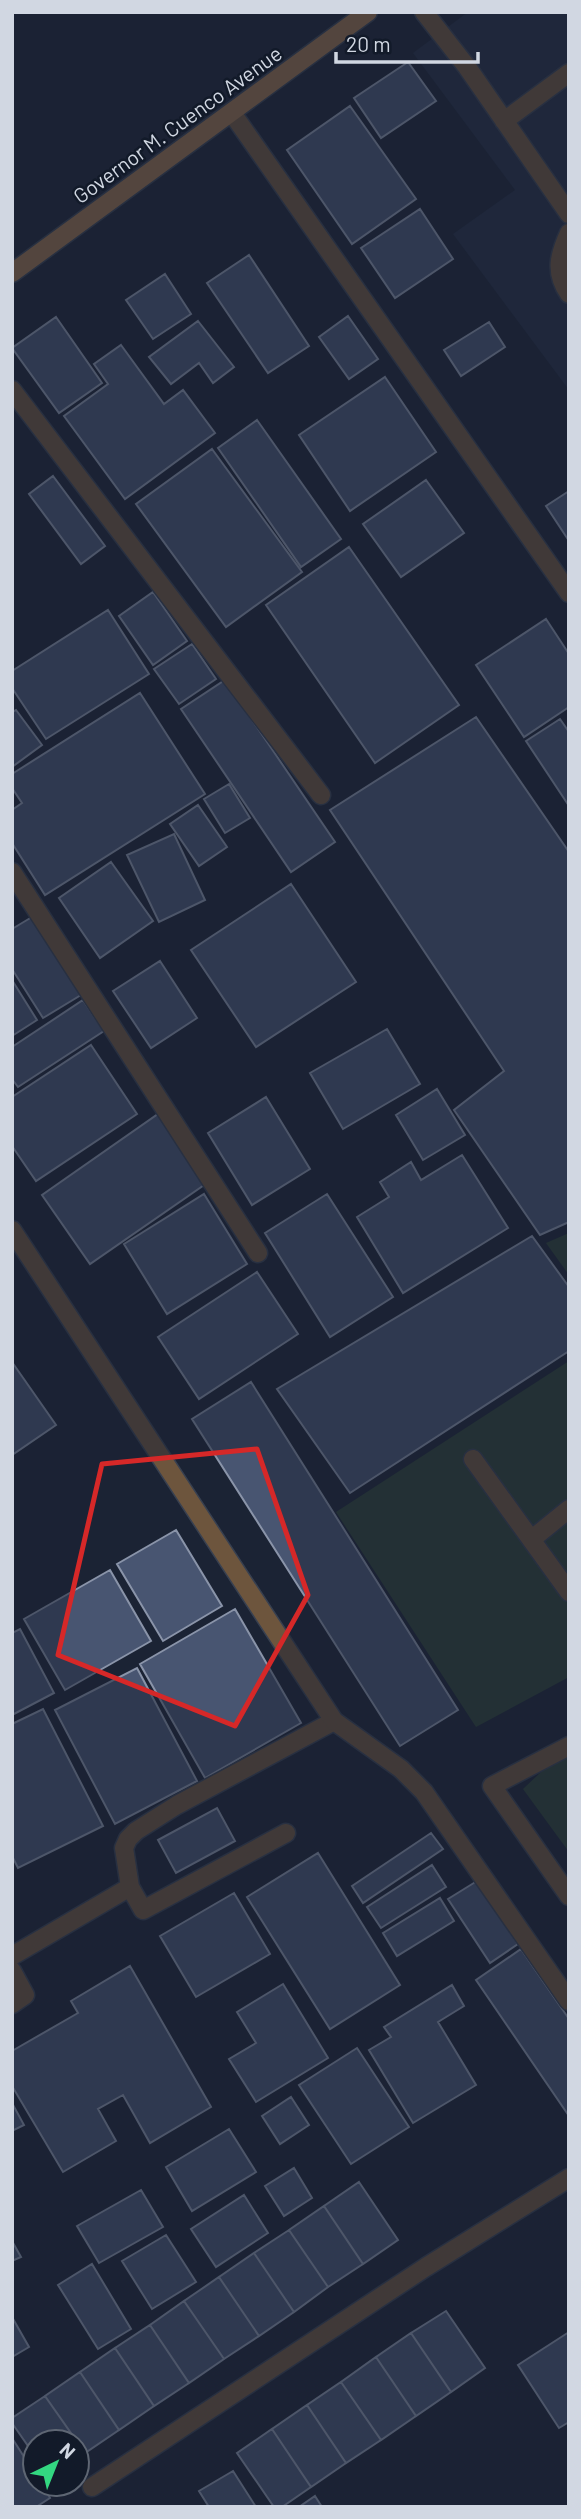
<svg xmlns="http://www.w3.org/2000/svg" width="581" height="2519" viewBox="0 0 581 2519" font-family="Barlow,sans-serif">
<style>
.built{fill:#242d43}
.green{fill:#2d4235}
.building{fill:#485571;stroke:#8a94a9;stroke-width:2}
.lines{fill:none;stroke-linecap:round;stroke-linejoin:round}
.service-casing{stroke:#384050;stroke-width:21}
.minor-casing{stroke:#384050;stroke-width:21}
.secondary-casing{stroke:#384050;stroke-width:21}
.service{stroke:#6d553d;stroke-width:18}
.minor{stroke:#6d553d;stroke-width:18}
.secondary{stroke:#977049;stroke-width:18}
.marked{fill:none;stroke:#d62828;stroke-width:5;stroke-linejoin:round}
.labels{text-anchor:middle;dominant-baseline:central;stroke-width:5;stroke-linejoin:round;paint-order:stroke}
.street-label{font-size:21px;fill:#d1d7e2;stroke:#121a29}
</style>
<rect width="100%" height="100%" fill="#1b2334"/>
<path class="built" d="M468,12H569V390L453,234L515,190L413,53Z"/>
<path class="green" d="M569,1233V1275L546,1243Z
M569,1361V1677L476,1727L336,1512Z
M569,1755V1852L523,1789L541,1772Z"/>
<path class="building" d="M408,62L436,101L381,138L354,98Z
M350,106L416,199L352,244L287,150Z
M420,209L453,259L395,298L361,248Z
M249,255L309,346L268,373L207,283Z
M165,274L191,314L153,339L126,300Z
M348,316L378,359L349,379L319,337Z
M56,317L102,383L59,413L12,348Z
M198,321L234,367L213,383L199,363L171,384L149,357Z
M489,322L505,347L461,376L444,350Z
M121,345L164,404L183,390L215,433L125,499L64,416L108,384L94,364Z
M385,377L436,452L350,511L299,435Z
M257,420L341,539L301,567L218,448Z
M212,449L302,572L226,627L136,504Z
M53,476L105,546L81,564L29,494Z
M426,480L464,533L401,577L363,524Z
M569,491V541L546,506Z
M349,547L459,705L375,763L266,605Z
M153,592L187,641L153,665L119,616Z
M108,610L149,674L46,739L12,688V671Z
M546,619L569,654V707L524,737L476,665Z
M192,644L216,679L179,704L154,669Z
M225,680L335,842L291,872L181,709Z
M140,693L205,794L45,895L12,843V810L22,803L12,788V774Z
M16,710L42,745L12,767V712Z
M476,717L569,852V1222L540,1235L454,1110L504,1071L330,810Z
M560,719L569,732V806L526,741Z
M229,784L250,818L225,833L204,799Z
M198,805L227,847L199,866L170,824Z
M174,834L205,900L159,922L127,855Z
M111,862L153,921L100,958L59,898Z
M291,884L356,982L256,1047L191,950Z
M32,917L81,995L43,1018L12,969V929Z
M160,961L197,1018L151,1048L113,991Z
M12,980L37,1020L12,1036Z
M83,1000L104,1031L18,1087L12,1079V1047Z
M387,1029L420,1084L343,1129L310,1073Z
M91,1045L137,1114L36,1181L12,1146V1097Z
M437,1089L465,1135L423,1160L396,1115Z
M266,1097L310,1169L252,1205L208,1133Z
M158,1114L207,1183L90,1264L42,1195Z
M462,1155L508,1228L403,1293L357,1217L389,1197L380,1182L411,1162L421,1180Z
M204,1194L247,1264L167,1314L124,1244Z
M327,1194L393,1297L330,1337L265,1233Z
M532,1236L569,1287V1351L350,1493L277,1389Z
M257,1272L298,1334L199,1399L158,1337Z
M12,1362L56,1425L12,1455Z
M251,1382L458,1710L400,1746L192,1419Z
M176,1530L222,1606L163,1641L117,1564Z
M110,1570L151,1641L65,1690L24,1619Z
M235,1609L301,1723L205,1778L140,1664Z
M20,1629L54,1693L12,1715V1633Z
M137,1668L197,1781L115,1824L55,1710Z
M43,1709L103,1826L18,1868L12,1856V1724Z
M217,1808L235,1841L176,1873L158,1840Z
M431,1833L443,1849L363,1903L352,1886Z
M318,1853L400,1985L330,2029L247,1897Z
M432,1865L446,1887L381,1928L367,1907Z
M477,1881L518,1944L490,1963L448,1899Z
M234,1893L270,1954L196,1997L160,1936Z
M440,1898L454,1921L397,1956L383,1933Z
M521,1949L569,2019V2116L476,1980Z
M130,1966L211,2107L150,2143L123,2095L98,2109L116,2141L63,2172L12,2086V2051L78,2013L71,2001Z
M283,1984L328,2058L256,2102L229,2059L256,2043L237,2012Z
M452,1985L464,2006L438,2022L476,2085L413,2123L369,2050L391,2037L384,2027Z
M357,2048L409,2127L351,2164L299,2085Z
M291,2097L309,2125L280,2144L262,2116Z
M12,2103L24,2125L12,2131Z
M229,2129L256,2172L192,2211L166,2167Z
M294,2168L312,2198L284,2216L265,2186Z
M359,2182L398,2240L363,2264L324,2206Z
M141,2190L163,2227L99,2263L77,2226Z
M244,2195L268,2233L216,2267L191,2229Z
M324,2206L363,2264L328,2287L289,2230Z
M289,2230L328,2287L294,2312L254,2253Z
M166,2235L196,2282L152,2309L122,2261Z
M12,2241L21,2257L12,2261Z
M254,2253L294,2312L259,2336L219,2277Z
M92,2264L131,2329L98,2349L58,2285Z
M219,2277L259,2336L224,2359L184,2301Z
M184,2301L224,2359L189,2383L150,2325Z
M446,2311L485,2368L451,2392L411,2333Z
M12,2317L29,2347L12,2357Z
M150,2325L189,2383L154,2406L115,2348Z
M569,2332V2422L559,2428L518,2365Z
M411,2333L451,2392L416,2416L376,2357Z
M115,2348L154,2406L119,2430L80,2372Z
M376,2357L416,2416L381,2440L341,2382Z
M80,2372L119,2430L85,2453L45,2396Z
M341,2382L381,2440L346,2463L307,2405Z
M45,2396L85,2453L77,2458V2442H35V2456L12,2423V2418Z
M307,2405L346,2463L311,2487L272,2429Z
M272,2429L311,2487L282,2507H274L237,2453Z
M12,2438L35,2474V2484H42L50,2498L36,2507H12Z
M233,2471L256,2507H209L199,2491Z
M315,2496L322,2507H299Z"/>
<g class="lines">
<g class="service-casing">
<path id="service" d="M424,12L467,67L569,214
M232,113L569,593
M504,121L569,73
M569,233C559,255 554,272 569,294
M12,390L321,795
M473,1459L569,1592
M532,1539L569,1509
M569,1746L492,1786L569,1896
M130,1887L124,1848L128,1839L136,1831L177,1805L334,1721
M12,1956L130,1887L143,1910L286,1833
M12,1971L25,1995L12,2004"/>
</g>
<g class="minor-casing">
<path id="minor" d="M12,872L258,1253
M12,1230L334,1721L401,1769L424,1792L569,2001
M92,2487L426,2267L569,2178"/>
</g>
<g class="secondary-casing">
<path id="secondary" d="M12,273L368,12"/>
</g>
<use href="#service" class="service"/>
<use href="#minor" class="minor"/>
<use href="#secondary" class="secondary"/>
</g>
<path d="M0 0H581V2519H0ZM257,1449L308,1595L235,1726L58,1655L102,1464Z" fill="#1b2334" fill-opacity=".55" fill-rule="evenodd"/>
<path class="marked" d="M257,1449L308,1595L235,1726L58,1655L102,1464Z"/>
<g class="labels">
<g class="street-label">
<text transform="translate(177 124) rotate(-36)">Governor M. Cuenco Avenue</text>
</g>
</g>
<rect width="581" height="2519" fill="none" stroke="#d1d7e2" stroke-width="28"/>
<g transform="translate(56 2463) rotate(43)"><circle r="33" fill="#121a29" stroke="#5e6673" stroke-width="2"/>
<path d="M0-5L12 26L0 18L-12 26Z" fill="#33d881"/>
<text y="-10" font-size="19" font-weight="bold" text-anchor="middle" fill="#d1d7e2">N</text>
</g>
<path d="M336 52v10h142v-10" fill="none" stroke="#d1d7e2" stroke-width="3.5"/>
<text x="346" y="52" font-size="21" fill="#d1d7e2" stroke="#121a29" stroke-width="5" paint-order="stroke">20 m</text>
</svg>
